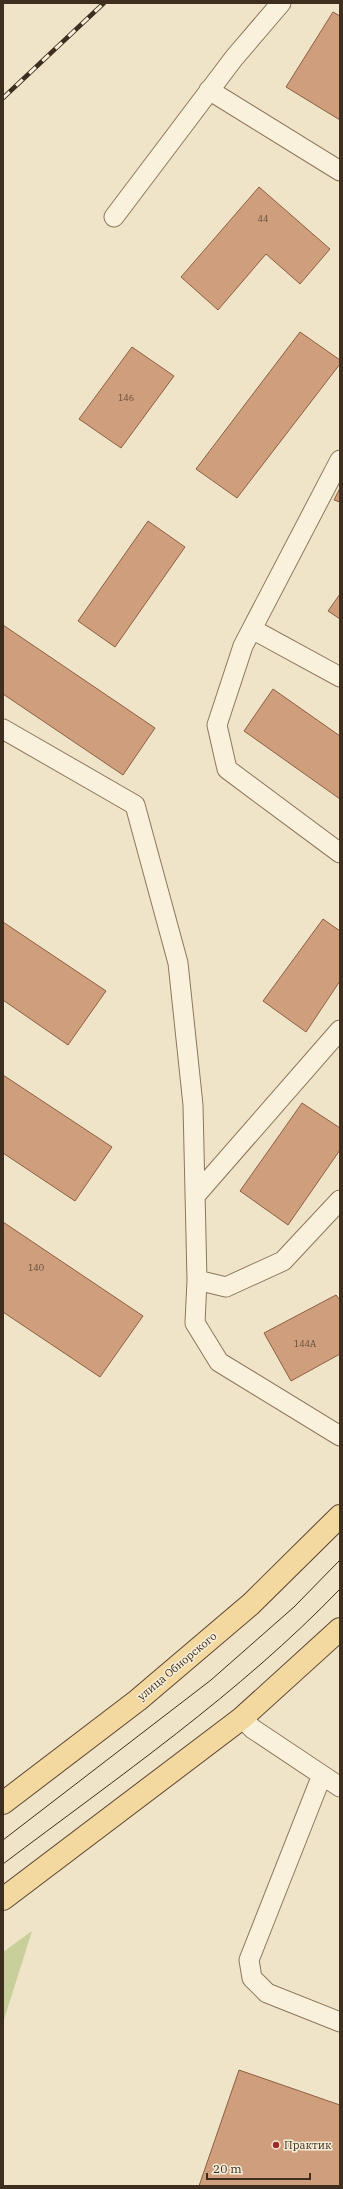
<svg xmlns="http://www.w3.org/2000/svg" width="343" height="2189" viewBox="0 0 343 2189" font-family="'IBM Plex Serif',serif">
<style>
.green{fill:#c9cf9b}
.building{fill:#cf9f7d;stroke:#8d5f41}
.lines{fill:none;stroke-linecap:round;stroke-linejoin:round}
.lane-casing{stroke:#8d765c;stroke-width:21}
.primary-casing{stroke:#5b4430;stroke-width:24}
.lane{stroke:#faf1dc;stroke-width:19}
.primary{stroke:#f3d9a0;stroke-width:22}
.tram{stroke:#3d2e20;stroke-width:1}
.rail-casing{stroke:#3d2e20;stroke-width:4.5}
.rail{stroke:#f7eed8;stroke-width:3;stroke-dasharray:9;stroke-linecap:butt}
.poi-dot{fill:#9e2a2b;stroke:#f7eed8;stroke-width:1.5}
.labels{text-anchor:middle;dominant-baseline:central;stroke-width:3;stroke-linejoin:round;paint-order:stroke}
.number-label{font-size:9px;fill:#624a37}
.street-label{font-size:11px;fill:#3d2e20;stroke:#f7eed8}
.poi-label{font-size:11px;fill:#3d2e20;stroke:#f7eed8;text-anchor:start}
</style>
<rect width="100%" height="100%" fill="#f0e4c8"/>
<path class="green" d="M32,1931L3,2023V1952Z"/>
<path class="building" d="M333,12L340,16V120L286,87Z
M259,187L330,249L300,284L266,254L218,310L181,277Z
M300,332L340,360V364L237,498L196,469Z
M132,347L174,376L121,448L79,419Z
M340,488V502L334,500Z
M148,521L185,547L115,647L78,621Z
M340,594V619L328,611Z
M3,625L155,728L123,775L3,694Z
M273,689L340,736V799L244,731Z
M323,919L340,931V981L306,1032L263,1001Z
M3,922L106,991L68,1045L3,1000Z
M3,1075L112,1147L75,1201L3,1153Z
M302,1103L340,1128V1150L288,1225L240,1191Z
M3,1222L143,1316L100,1377L3,1312Z
M336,1295L340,1300V1354L291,1381L264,1333Z
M239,2070L340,2105V2186H199Z"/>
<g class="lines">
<g class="lane-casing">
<path id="lane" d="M209,90L340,171
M114,217L234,58L281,3
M340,460L243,646L217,725L227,769L340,853
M252,629L340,677
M3,729L135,805L178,963L193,1105L197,1280L195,1323L219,1362L340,1436
M195,1196L340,1030
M197,1280L226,1287L283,1261L340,1200
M242,1718L253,1729L340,1787
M322,1775L249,1960L252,1978L267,1993L340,2022"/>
</g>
<g class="primary-casing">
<path id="primary" d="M3,1803L138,1700L251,1604L340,1516
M3,1899L242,1718L340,1629"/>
</g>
<use href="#lane" class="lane"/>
<use href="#primary" class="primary"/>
<path class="tram" d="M3,1840L211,1680L294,1607L340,1560
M3,1864C118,1777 239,1694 340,1589"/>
<g class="rail-casing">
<path id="rail" d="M3,98L104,3"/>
</g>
<use href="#rail" class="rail"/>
</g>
<circle class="poi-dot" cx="276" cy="2145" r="4"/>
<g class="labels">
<g class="number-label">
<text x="263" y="218">44</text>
<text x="126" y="397">146</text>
<text x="36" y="1267">140</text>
<text x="305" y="1343">144А</text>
</g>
<g class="street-label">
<text transform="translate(177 1666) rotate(-40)">улица Обнорского</text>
</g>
<g class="poi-label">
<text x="284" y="2145">Практик</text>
</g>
</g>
<rect width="343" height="2189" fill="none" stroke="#3d2e20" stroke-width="8"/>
<path d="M207 2173v6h103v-6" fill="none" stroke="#3d2e20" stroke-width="2"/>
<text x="213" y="2173" font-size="12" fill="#3d2e20" stroke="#f7eed8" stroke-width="3" paint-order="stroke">20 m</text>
</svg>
